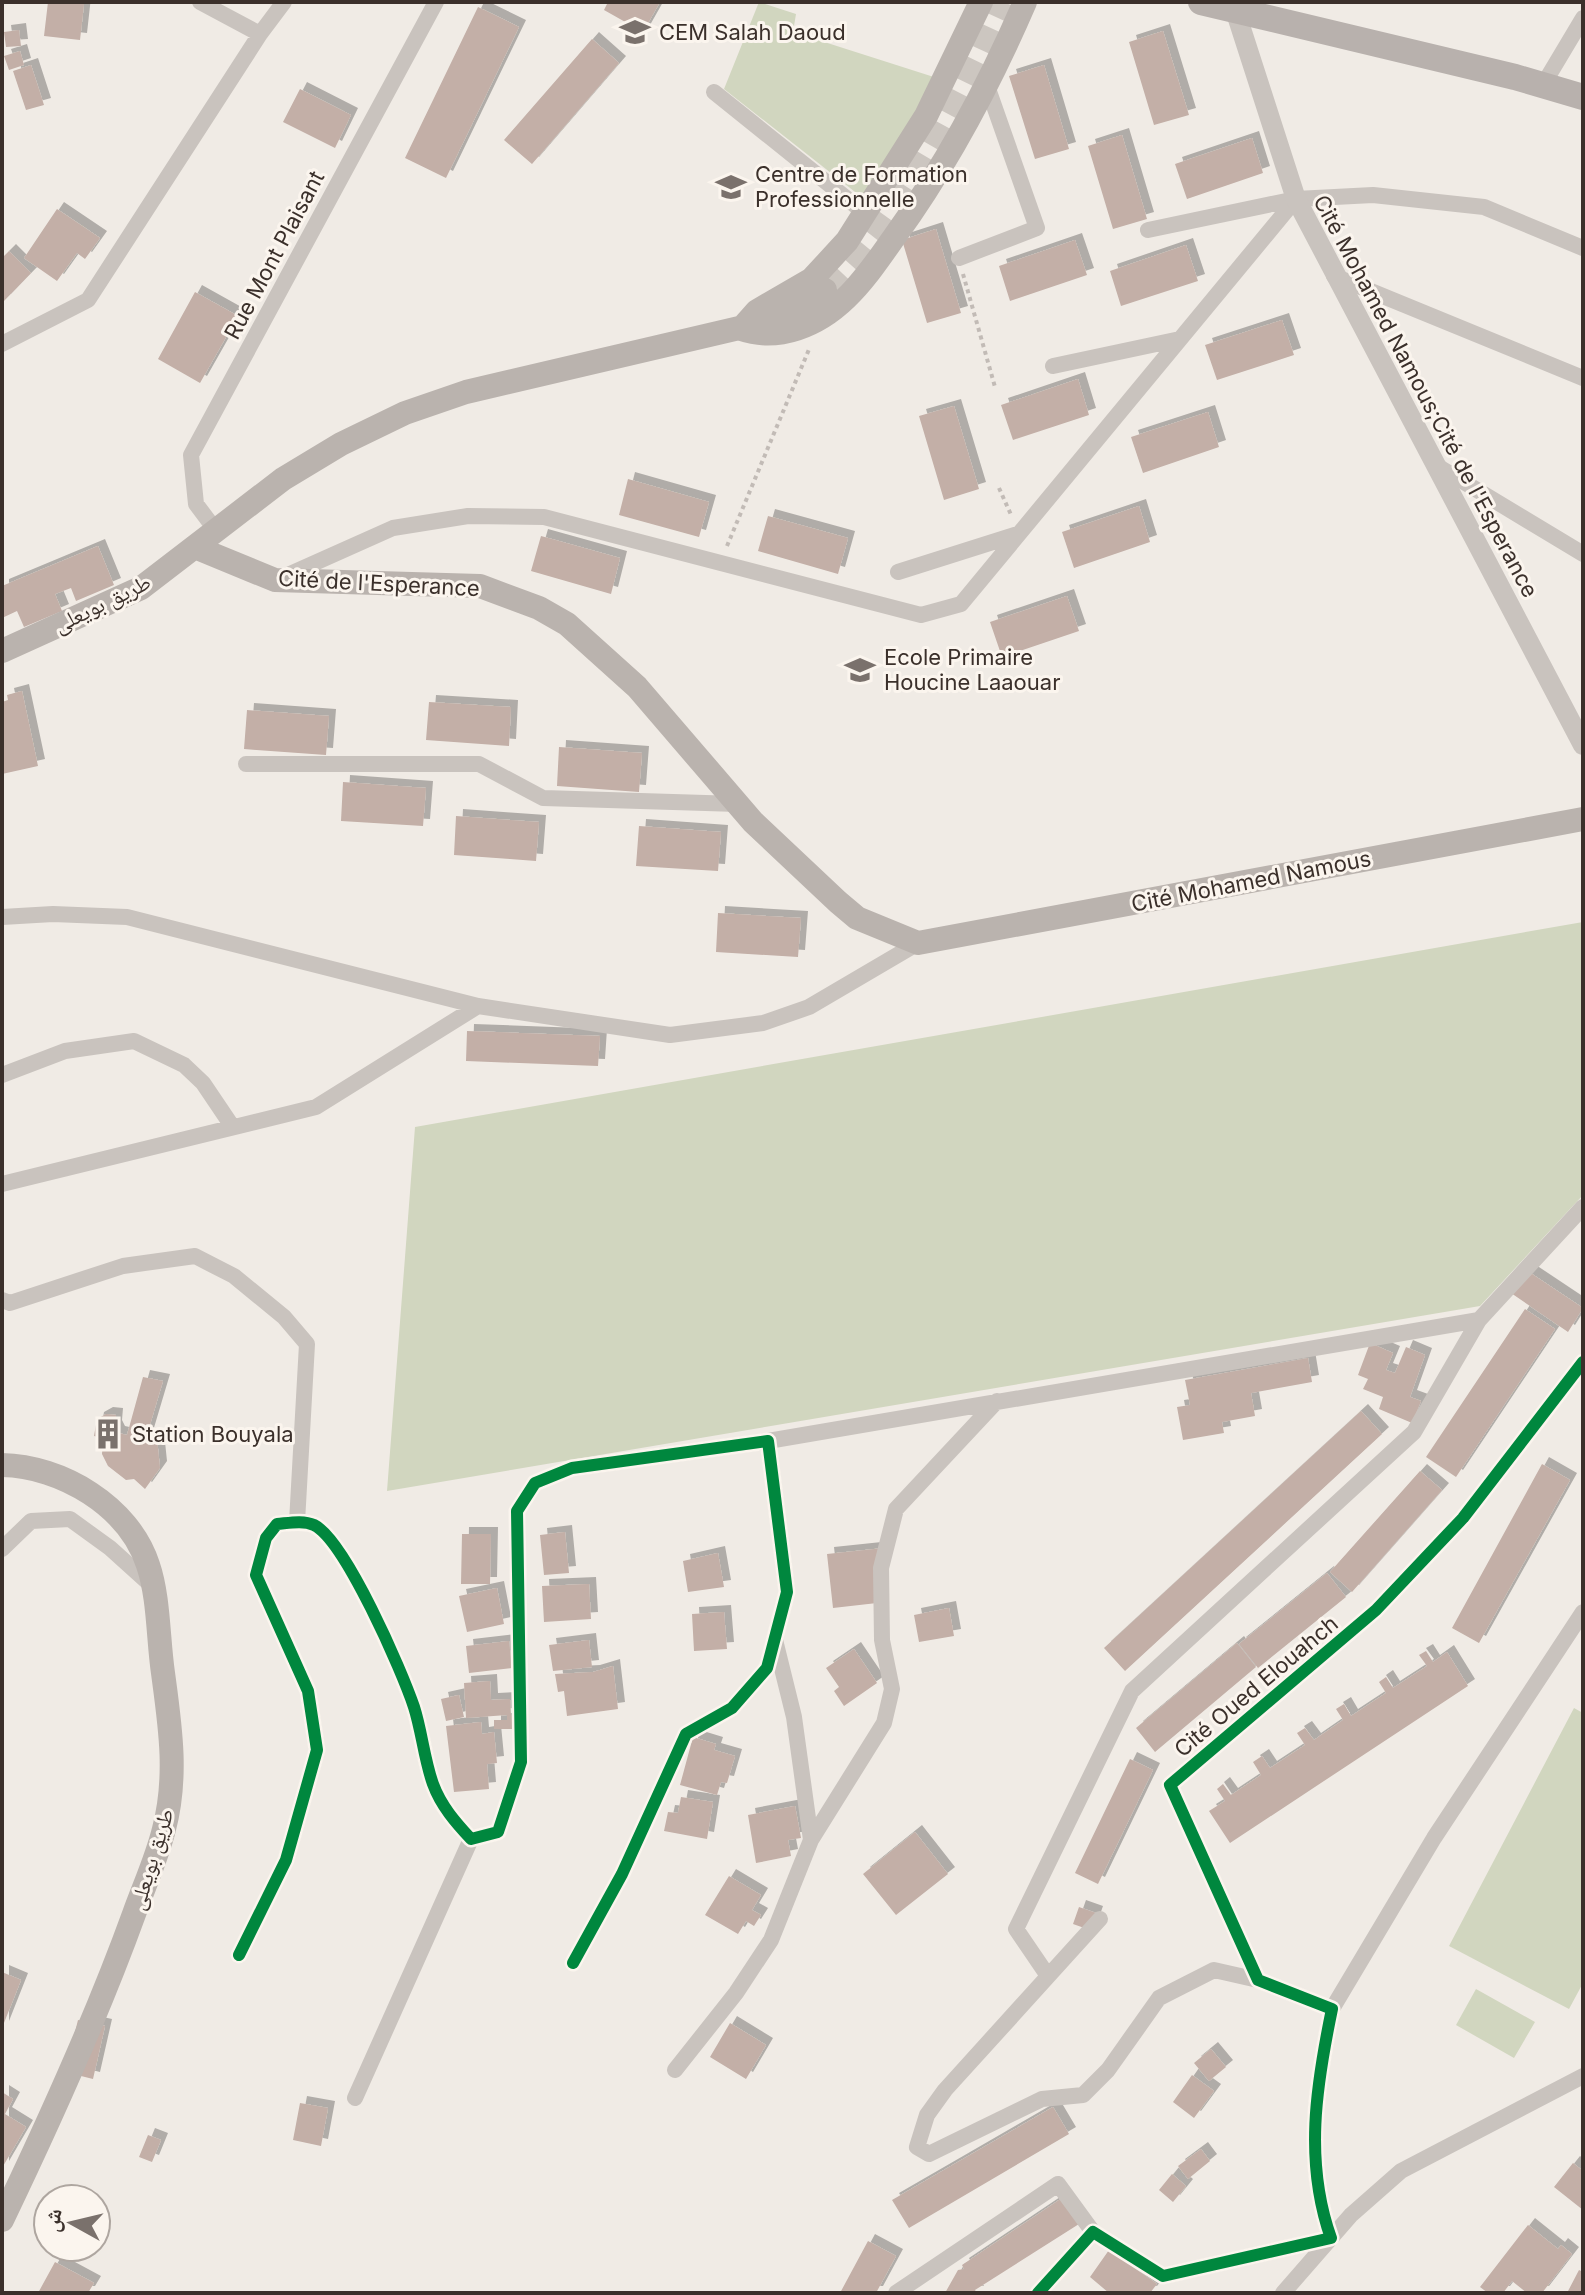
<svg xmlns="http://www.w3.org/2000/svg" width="1585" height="2295" viewBox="0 0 1585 2295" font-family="Inter,'Noto Naskh Arabic',sans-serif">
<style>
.green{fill:#d1d6bf}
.building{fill:#c3afa7;filter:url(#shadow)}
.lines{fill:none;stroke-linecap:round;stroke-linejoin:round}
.secondary-tunnel{stroke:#ccc6c0;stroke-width:24;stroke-dasharray:24 12;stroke-linecap:butt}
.path{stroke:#c2bbb6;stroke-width:4;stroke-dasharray:4 4;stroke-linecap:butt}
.minor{stroke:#c9c3be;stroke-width:16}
.tertiary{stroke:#c9c3be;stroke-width:20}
.secondary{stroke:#bab3ae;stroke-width:24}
.primary{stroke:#b8b1ad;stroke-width:26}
.cycleway-casing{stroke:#fbf5ee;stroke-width:17}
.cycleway{stroke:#00873e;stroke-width:12}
.labels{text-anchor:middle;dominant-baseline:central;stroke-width:6;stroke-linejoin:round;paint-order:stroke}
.poi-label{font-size:22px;fill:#3b302b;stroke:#fbf5ee;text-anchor:start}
.street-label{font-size:22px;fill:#3b302b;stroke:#fbf5ee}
</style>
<defs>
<filter id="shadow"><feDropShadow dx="7" dy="-7" stdDeviation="0" flood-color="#0004"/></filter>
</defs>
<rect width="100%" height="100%" fill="#f0ebe5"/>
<path class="green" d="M759,2L796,14L793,32L937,78L864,199L724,89Z
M1583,922V1195L1480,1306L387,1491L415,1127Z
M1574,1708L1583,1713V1983L1569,2009L1449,1946Z
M1476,1989L1535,2022L1514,2058L1456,2025Z"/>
<path class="building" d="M48,2L84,4L80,40L44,36Z
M608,2H660L643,32L604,10Z
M478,7L519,27L446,178L405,158Z
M19,30L21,46L6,47L4,32Z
M1163,31L1189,115L1154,125L1129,42Z
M592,39L619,63L532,164L504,140Z
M20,51L24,65L9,70L4,56Z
M31,65L44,105L26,110L13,71Z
M1044,65L1069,149L1035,159L1009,76Z
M300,89L351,115L335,148L283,122Z
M1122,135L1147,219L1113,229L1088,146Z
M1252,138L1263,173L1187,199L1175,164Z
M57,209L100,238L85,259L77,253L57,281L24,258Z
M936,229L961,313L927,323L902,240Z
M1075,240L1087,275L1010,301L999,266Z
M1186,245L1198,281L1121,306L1110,271Z
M9,251L31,273L4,301L2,258Z
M195,292L238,316L200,383L158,359Z
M1282,320L1294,355L1217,380L1205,345Z
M1078,379L1089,415L1013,440L1001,405Z
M954,406L979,489L944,500L919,416Z
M1208,412L1219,447L1143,473L1131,437Z
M628,479L709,502L699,537L619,515Z
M1139,506L1150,542L1074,568L1062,532Z
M768,516L848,538L838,574L758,551Z
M541,536L620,558L611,594L531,571Z
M98,546L114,585L76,601L71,588L55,594L62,611L24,627L17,611L2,618V586Z
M1067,596L1079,631L1002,657L990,622Z
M22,691L38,766L2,774V702L8,700L7,695Z
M429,702L511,707L509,746L426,740Z
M247,710L329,716L326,755L244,749Z
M559,747L642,753L639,792L557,786Z
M343,782L426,788L423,826L341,821Z
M456,816L539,822L536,861L454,855Z
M639,826L721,832L718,871L636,866Z
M718,913L801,918L798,957L716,952Z
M467,1031L600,1036L598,1066L466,1061Z
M1526,1270L1583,1308L1568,1332L1511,1293Z
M1525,1309L1555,1329L1456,1477L1426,1457Z
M1370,1343L1393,1353L1386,1370L1395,1373L1406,1347L1425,1355L1410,1397L1421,1401L1412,1423L1379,1409L1383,1397L1363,1389L1368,1379L1358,1375Z
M1308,1358L1312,1382L1251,1393L1255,1416L1222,1422L1224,1433L1183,1440L1177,1407L1190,1405L1185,1380Z
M143,1377L163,1381L146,1438L157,1439L160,1468L145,1489L134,1479L126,1480L108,1466L102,1454L103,1438L94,1436L97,1419L106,1414L116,1415L115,1427L118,1433L127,1435Z
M1361,1411L1382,1434L1125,1671L1104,1648Z
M1542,1464L1570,1480L1479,1643L1452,1628Z
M1420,1471L1442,1490L1352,1592L1330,1572Z
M565,1532L569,1573L544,1575L540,1535Z
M462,1534H491L490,1584H461Z
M884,1548L877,1603L833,1608L827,1554Z
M718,1553L724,1587L688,1592L683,1561Z
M1327,1573L1346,1597L1258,1668L1239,1644Z
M589,1584L591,1619L544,1622L542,1586Z
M497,1588L504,1624L467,1632L459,1596Z
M949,1608L954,1636L919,1642L914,1615Z
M724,1612L727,1649L694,1651L692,1614Z
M589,1640L592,1667L553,1671L549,1645Z
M509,1641L512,1668L469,1673L466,1646Z
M1237,1643L1256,1667L1155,1752L1136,1728Z
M854,1649L877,1683L844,1706L834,1691L839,1687L826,1668Z
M1426,1651L1433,1662L1447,1652L1468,1686L1230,1843L1209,1811L1225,1801L1217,1789L1223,1784L1231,1795L1261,1775L1253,1762L1262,1756L1270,1768L1305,1745L1297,1733L1305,1728L1314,1740L1343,1720L1336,1709L1344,1704L1351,1716L1386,1693L1379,1682L1386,1677L1393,1688L1427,1666L1419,1655Z
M613,1666L618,1709L567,1716L564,1691L558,1692L555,1674L593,1672Z
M490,1681L491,1700L510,1699L511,1715H520V1729H494V1720H507V1715L466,1718L464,1683Z
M459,1695L464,1717L446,1721L441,1699Z
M481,1722L482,1734L494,1732L497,1763L487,1764L489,1789L454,1792L446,1726Z
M693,1737L716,1744L714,1750L735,1756L727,1783L721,1782L717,1795L680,1785Z
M1130,1759L1153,1770L1098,1884L1075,1873Z
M681,1797L713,1802L707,1839L664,1831L668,1812L678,1813Z
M795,1806L801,1838L788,1840L791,1856L756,1863L748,1815Z
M915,1832L948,1874L896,1915L863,1874Z
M729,1876L761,1895L752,1910L761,1915L754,1926L746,1921L738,1934L705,1915Z
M1079,1907L1096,1913L1090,1930L1073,1924Z
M2,1972L21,1980L2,2028Z
M78,2020L105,2026L93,2079L65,2072Z
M730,2023L766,2045L746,2079L710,2057Z
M1211,2049L1226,2067L1209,2081L1194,2063Z
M1192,2075L1214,2091L1194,2118L1173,2102Z
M2,2092L13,2099L5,2114L26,2127L2,2168Z
M300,2103L328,2108L321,2146L293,2140Z
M1053,2107L1069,2134L909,2228L892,2200Z
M148,2135L161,2140L152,2162L139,2157Z
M1201,2149L1210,2161L1188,2179L1178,2166Z
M1573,2163L1583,2171V2210L1554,2187Z
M1172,2174L1186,2186L1173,2202L1159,2190Z
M1062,2198L1079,2224L975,2290L977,2293H945L958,2270L964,2269L962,2265Z
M1528,2225L1558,2249L1561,2245L1572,2254L1542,2293H1527L1512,2281L1503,2293H1488L1480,2287Z
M868,2241L896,2256L876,2293H840Z
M1109,2250L1157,2284L1150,2293H1109L1090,2277Z
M55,2262L94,2283L88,2293H38Z
M1579,2270L1583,2272V2293H1567Z"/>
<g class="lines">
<path class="secondary-tunnel" d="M825,290C904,216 960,100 1004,2"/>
<path class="path" d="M963,274L995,387
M999,488L1012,517
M727,546L810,347"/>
<path class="minor" d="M200,2L260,34
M1543,85L1583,18
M714,92L866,214
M1148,230L1296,199L1373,195L1484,207L1583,248
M959,258L1037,228L986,83
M1334,276L1583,378
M2,344L88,300L260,34L284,2
M1053,366L1180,339
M1434,464L1583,554
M217,532L196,504L191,455L436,2
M898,572L1018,534
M281,578L393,528L468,516L544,517L921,615L961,604L1296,199
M246,764H479L543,798L738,804
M2,917L53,914L127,917L478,1006
M2,1075L65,1051L134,1041L184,1065L203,1083L232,1126
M2,1184L316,1107L478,1006L670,1035L763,1023L809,1007L918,943
M2,1300L10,1303L123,1266L195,1256L234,1276L284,1317L307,1344L297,1522
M768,1441L1479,1320
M2,1549L31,1521L70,1519L110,1548L151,1585
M811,1840L884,1723L892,1689L882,1640L881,1568L896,1509L997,1401
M1100,1919L945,2090L927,2115L917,2147L929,2154L1042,2099L1083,2095L1108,2070L1159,1998L1214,1970L1258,1980
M239,1955L286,1860L317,1750L308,1691L256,1575L266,1538L277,1524C289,1523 303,1520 314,1525C345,1540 402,1671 414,1707C422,1732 424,1759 433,1784C441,1806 456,1823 471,1839L498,1832L521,1762L517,1511L535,1483L572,1468L768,1441L787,1592L767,1668L732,1708L686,1734L622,1874L573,1963
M1048,1976L1016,1929L1132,1691L1414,1432L1479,1320L1583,1207
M1332,2009L1434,1838L1583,1612
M675,2070L736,1993L771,1940L811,1840L794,1717L775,1640
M355,2098L471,1839
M896,2293L1058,2184L1093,2232
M1038,2293L1093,2232L1163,2276L1331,2238C1304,2162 1316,2086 1332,2009L1258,1980L1170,1785L1376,1610L1463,1518L1583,1362
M1283,2293L1351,2215L1401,2171L1583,2076"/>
<path class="tertiary" d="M1236,13L1296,199L1583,745"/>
<path class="secondary" d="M981,2L926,116L847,241L812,279L757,311L741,329C779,342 818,325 846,298C865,280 880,257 895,236C947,164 990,83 1025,2
M197,548L275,580L480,586L539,608L567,624L637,687L753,822L838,902L857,918L918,943L1583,819
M2,651L141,588L283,479L341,444L405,413L466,392L765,322L794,312L825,290
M2,1465C61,1466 129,1506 148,1565C159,1597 158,1639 163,1673C170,1725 178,1776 164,1829C157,1858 144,1886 134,1914C96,2019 50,2120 2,2220"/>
<path class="primary" d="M1201,2L1515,77L1583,97"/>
<g class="cycleway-casing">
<path id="cycleway" d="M239,1955L286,1860L317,1750L308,1691L256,1575L266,1538L277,1524C289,1523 303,1520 314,1525C345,1540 402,1671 414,1707C422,1732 424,1759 433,1784C441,1806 456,1823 471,1839L498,1832L521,1762L517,1511L535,1483L572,1468L768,1441L787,1592L767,1668L732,1708L686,1734L622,1874L573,1963
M1038,2293L1093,2232L1163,2276L1331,2238C1304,2162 1316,2086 1332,2009L1258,1980L1170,1785L1376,1610L1463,1518L1583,1362"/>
</g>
<use href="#cycleway" class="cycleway"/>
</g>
<defs>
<g id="school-bare" transform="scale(2.4)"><path d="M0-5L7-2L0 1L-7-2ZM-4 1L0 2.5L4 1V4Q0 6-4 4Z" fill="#7a716c" stroke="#fbf5ee" stroke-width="2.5" paint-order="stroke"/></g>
<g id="university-bare" transform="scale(2.4)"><path d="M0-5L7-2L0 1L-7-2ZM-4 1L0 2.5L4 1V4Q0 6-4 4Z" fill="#7a716c" stroke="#fbf5ee" stroke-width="2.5" paint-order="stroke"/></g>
<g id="building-bare" transform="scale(2.4)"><path d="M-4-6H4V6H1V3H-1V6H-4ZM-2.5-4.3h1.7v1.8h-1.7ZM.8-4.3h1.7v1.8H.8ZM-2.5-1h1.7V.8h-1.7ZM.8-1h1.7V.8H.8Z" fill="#7a716c" stroke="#fbf5ee" stroke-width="2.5" paint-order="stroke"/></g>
</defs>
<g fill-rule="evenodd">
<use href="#school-bare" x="635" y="32"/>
<use href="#university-bare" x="731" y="187"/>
<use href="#school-bare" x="860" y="670"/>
<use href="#building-bare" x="108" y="1434"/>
</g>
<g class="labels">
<g class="poi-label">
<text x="659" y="32">CEM Salah Daoud</text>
<text x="755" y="174">Centre de Formation<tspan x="755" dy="25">Professionnelle</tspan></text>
<text x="884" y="657">Ecole Primaire<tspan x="884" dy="25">Houcine Laaouar</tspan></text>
<text x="132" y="1434">Station Bouyala</text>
</g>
<g class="street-label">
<text transform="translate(274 255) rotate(-62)">Rue Mont Plaisant</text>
<text transform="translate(1426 396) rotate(62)">Cité Mohamed Namous;Cité de l'Esperance</text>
<text transform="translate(379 583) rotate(3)">Cité de l'Esperance</text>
<text transform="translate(102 603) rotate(-26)">طريق بويعلى</text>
<text transform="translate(1251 881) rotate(-11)">Cité Mohamed Namous</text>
<text transform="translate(1256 1686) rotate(-40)">Cité Oued Elouahch</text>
<text transform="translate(151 1859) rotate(-73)">طريق بويعلى</text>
</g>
</g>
<rect width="1585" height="2295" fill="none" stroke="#3b302b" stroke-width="8"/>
<g transform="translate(72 2223) rotate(278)"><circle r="38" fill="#fbf5ee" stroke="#aea6a0" stroke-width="2"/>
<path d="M0-6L14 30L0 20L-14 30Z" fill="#7a716c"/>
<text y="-12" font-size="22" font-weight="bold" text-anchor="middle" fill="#3b302b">ش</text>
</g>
</svg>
